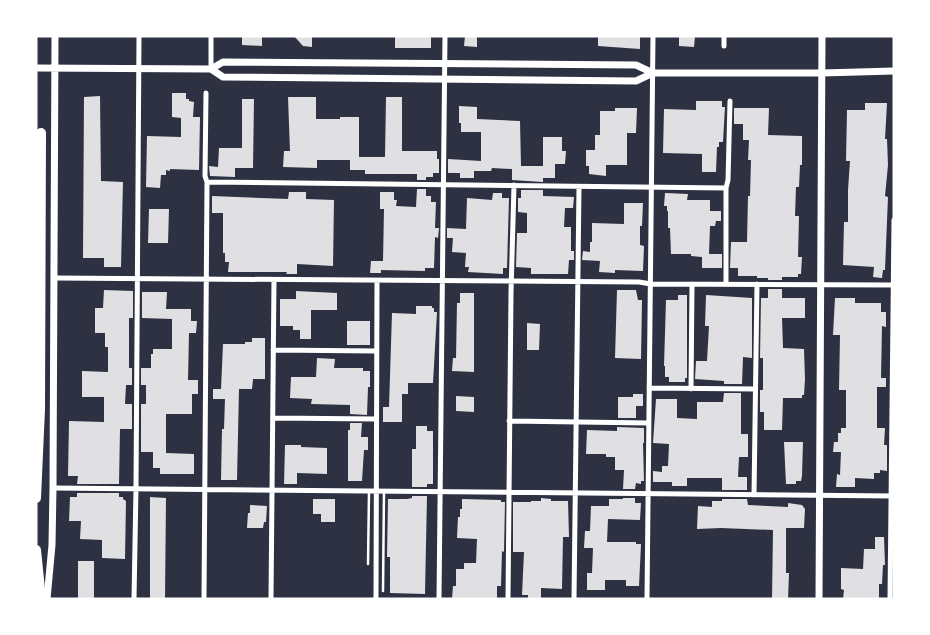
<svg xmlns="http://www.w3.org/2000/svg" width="930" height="635" viewBox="0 0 930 635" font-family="'Asap Condensed',sans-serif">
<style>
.building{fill:#e0e0e3}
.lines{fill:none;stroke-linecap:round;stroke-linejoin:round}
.service{stroke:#fff;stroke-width:2.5}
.minor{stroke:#fff;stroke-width:5}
.tertiary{stroke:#fff;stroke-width:7}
.motorway{stroke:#fff;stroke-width:10}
</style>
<rect width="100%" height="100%" fill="#2d3142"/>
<path class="building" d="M242,36H262V46L242,45Z
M294,36H312V47L303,46Z
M395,36H431V48H395Z
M465,36H477V47L464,46Z
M598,36H640V49L598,46Z
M679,36H695L694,47L679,46Z
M172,93H186V99H189V101L194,102L193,117H200L199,170L170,169V171L166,170V175H161L160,188L146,187L147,136L181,137V118L172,117Z
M100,96L101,181L123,182L121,267H104V258H83L84,97Z
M288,97H316V119H340V117H359V157H385L386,97H402V151H437V159H439V173H433V177H426V180H417V174H365V170H350V160H317V168L283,167L284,151H290Z
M242,99H254L253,168H235V177L210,176L209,166L218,167L219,148H242Z
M696,101H722V107H725L723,142H719V147H717L716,172H702V154L663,153L664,109L696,110Z
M865,103H887L885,139H887L888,165L885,196L888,197L885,270H883L882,278L873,277L874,267L843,265L844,222H848V190L850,161H846L847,110H865Z
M459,106L477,107V119L520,121L521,166H543V137H562V151H566L565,164H555V178H543V182L512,180V169L492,168L491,171H474V178H460V173H448V159L481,161V132H461V123H459Z
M615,108H637L636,133H627V165H606V176L589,174V166H586V150H595V135H600V111H615Z
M734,108H769L768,135L802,136V165H800L799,187H796L795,216H799L798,257H802L801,274H798V277H782V280H768V278H757V276H738V268H730L731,242H747L748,196H750L751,160H748L749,140H743V124H734Z
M417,189H426V196H431V202H436L435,228H439L438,238L435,237L434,268H425V271L381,270V273H370L371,261H383L384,209H380V192H394V200H397L396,206L416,207Z
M521,190H543V196L574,197L573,208H565L564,227H571V251H574V260H569L568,274H531V268L516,267L517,233H527V213L518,212V198H521Z
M289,192H306V199L334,200L333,266L297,264V274H286L287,272H228L229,262H225V253H223V213H212V196L288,199Z
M493,193H502V198H509L507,268H503V274L468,272L469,267H465L466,253L452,252L453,238H447V228L466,229L467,198L492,200Z
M665,193L688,194L687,200H710V211H721V221H716L715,226H710L709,254H722V268H702V257L691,256V254H671L670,228H668V211H667V206H664Z
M624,203H643L642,226H640V245L644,246L643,271L615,270V273L599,272L600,261L582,260L583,251L590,252V242H592V223L624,224Z
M149,209H169L168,243H148Z
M768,289H782V298H805V318H782L783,348L804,349L805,379L804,395H802V398H783L782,430H764V412H760V390H763V358H760L761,298H768Z
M104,290L133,291V318H129V368H132V385H126L125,404H132V429H120L119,484H77L78,476H68L69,421L104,422V397H82V371L108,372V347H105V333H95V308H103Z
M617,290H636L638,300H642L641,359L615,358Z
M296,291L337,293V310H311V339H300V330H293V326H280V299H296Z
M142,292H167L166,309H191V321H197L196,333H189L188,380H198V394H192V414H166V453L194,454V474H160V468H153V452H141V404H146V385H141V368H151V354H153V349H172V319L142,318Z
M460,293H474V372L452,371L453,358H456L457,303H460Z
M678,295H687V378H685V382H669V377H665V366H664L666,300H678Z
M706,295L752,298V358L743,357L742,384H724V381L695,379L696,361H707L709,326H705Z
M835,298H855V303H881V312H886V327L882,326L881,378H886V387H877V428H885L884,445H887V471L880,470V473H874V479L855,478V487H836L837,474L840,475L841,452H833L834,442H838V433H841V428H846V390H839L840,335H833Z
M416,306H432V308H434V312H437L433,383H408V394H402V422H383V407H389L392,313L416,314Z
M347,321H370V345H347Z
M527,323L540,324L539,350H527Z
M252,338H265V379H253L252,389H239L237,480H221L222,429H224L225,399H213V389H221L223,344H245V342H252Z
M317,358L335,359L334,368H363V371H370V387H368L367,415L350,414V405L311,404L312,399L290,398L291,377H316Z
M724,393H741V434H748V457H739L738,477H747V490H722V478H687V486H672V482H653V471L662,472V466H668L669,444L653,443L656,399H677V418L697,419V402H723Z
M633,394H643V406H636V418H618V397H633Z
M456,396L474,397V412L456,411Z
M350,423H362L361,437H368V450H364L362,481H348V430H350Z
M416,426H427V431H433V484H427V487H412V449H416Z
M617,427L644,428V443H643L644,481H641V484L636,483L635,489H623L624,470H615V457H606V454H586L587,430L617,431Z
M784,442H803L802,476L801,481H796V484H786Z
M285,445H301V447L327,448V474L297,473V484H284Z
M77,493H119V497H123V499L126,501L125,559L102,558V540L80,539L81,521H69L70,497H77Z
M412,496H427L425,594L390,593V557H387L388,499H407L412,498Z
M150,497L166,498L165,599H150Z
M541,498L551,499V501H568L569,537H563L562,589L541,588V599H528V595H522L524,552H513V502H531V501H541Z
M623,498H635V503H641L640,520L608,519L607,542H636V544H641L639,586H626V580H605V590H587V573H592L593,548H584L585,531H590L591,506H609V499H623Z
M313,499H335V522H321V514H313Z
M462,499L501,500V502H505L504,552L502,551L501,586H497V599H452L453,586H456V569H464V563H476L477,539L457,538L458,517H460V509H462Z
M722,499H747L748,505L788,507V503L802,505L805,509L804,528H786V573H789L788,599H772L773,530L721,528L697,529L698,506L712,507V501H722Z
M250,505L267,506L266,522H264L263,528H247L248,513H250Z
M875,537H884L885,565H883L882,584H879V599H843L844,590L841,589V568L863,569L864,549H875Z
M78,561H94V599H78Z"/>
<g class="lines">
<path class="service" d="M368,564L369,492
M383,591L384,492"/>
<path class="minor" d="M724,36V46
M211,69V36
M206,93L205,176L207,182
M54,278L639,282L651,284L894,285
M726,284V188L728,180L730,101
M273,350L376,351
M649,388L755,389
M691,389L692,284
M273,418L376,419
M509,421L649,423
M53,488L894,496
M754,495L757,284
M134,599L136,488L139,36
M204,599L207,182L726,188
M271,599L274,280
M376,599L377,281
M439,599L445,36
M508,599L511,293L514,185
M574,599L579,187
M647,599L653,36
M890,599L894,220"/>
<path class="tertiary" d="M36,68L211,69L223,77L636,81L653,73
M211,69L223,62L636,65L653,73H822L894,71
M47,599L52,545L53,488L55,36
M819,599L822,36"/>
<path class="motorway" d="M36,498L40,409L41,133
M36,550L41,599"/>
</g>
<rect width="930" height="635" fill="none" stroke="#ffffff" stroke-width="75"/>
</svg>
